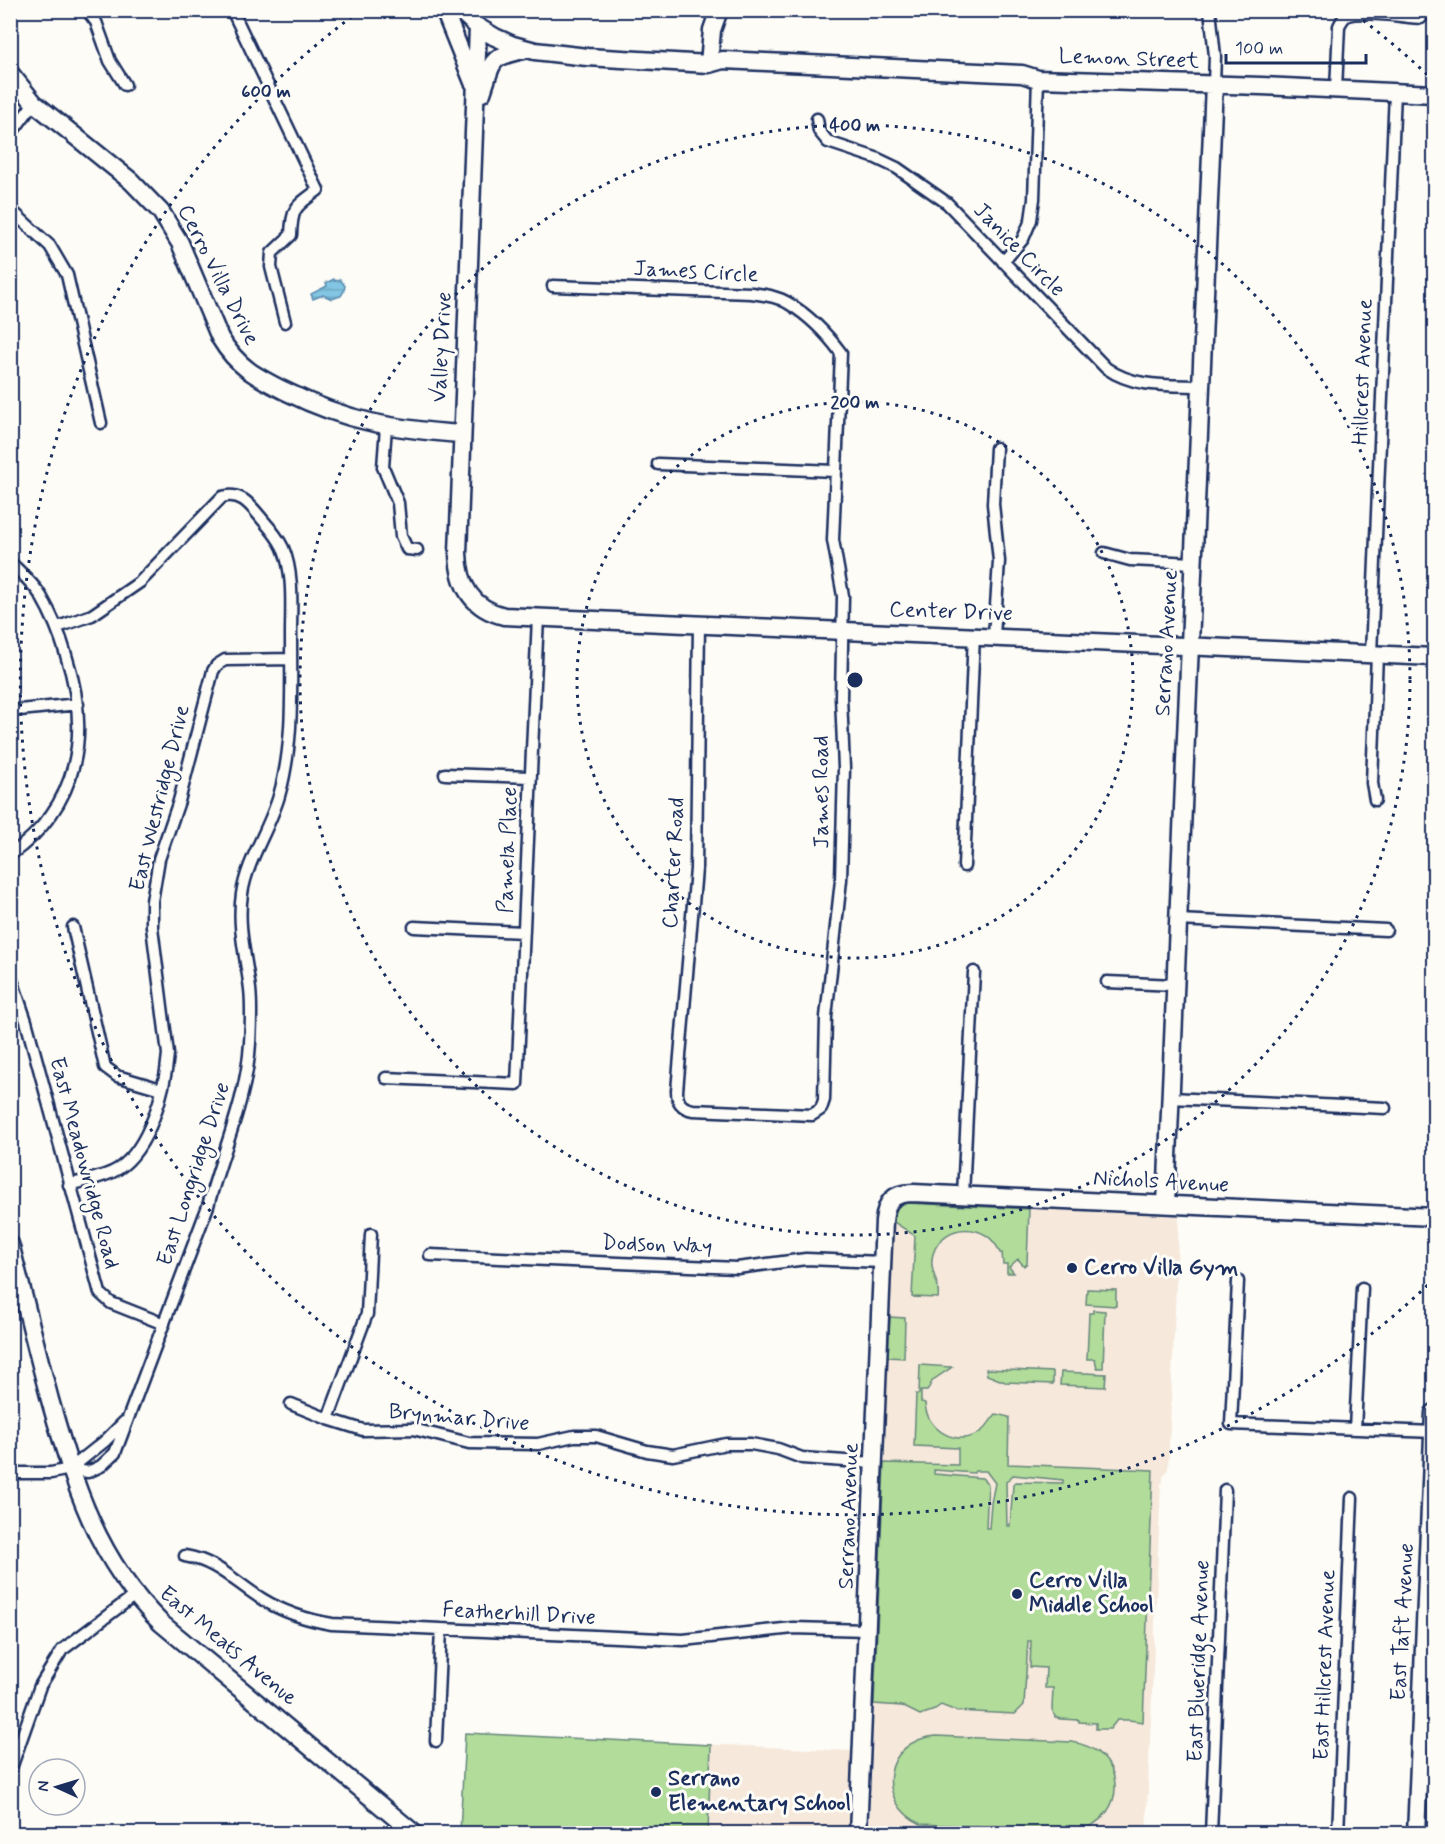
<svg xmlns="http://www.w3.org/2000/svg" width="1445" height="1844" viewBox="0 0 1445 1844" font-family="Mynerve,sans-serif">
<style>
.built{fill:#f6e8da}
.green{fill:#b1dc99;stroke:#66867c;stroke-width:1.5;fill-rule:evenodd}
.water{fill:url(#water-rules);stroke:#598aae;stroke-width:1.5}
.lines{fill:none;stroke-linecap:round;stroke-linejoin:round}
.street-casing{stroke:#1b2f5e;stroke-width:15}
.secondary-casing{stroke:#1b2f5e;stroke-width:21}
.street{stroke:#fdfcf7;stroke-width:10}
.secondary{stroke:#fdfcf7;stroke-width:16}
.ring{fill:none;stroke:#1b2f5e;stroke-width:3;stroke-dasharray:3 6}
.poi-dot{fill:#1b2f5e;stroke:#fdfcf7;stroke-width:2}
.labels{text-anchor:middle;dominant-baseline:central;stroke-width:6;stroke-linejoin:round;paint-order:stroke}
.street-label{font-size:22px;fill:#1b2f5e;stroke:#fdfcf7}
.poi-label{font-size:22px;font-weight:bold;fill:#1b2f5e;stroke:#fdfcf7;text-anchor:start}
.centre{fill:#1b2f5e;stroke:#fdfcf7;stroke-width:3}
.ring-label{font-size:18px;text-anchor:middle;font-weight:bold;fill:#1b2f5e;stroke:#fdfcf7;stroke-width:6;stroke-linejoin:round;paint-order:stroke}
</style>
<defs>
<pattern id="water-rules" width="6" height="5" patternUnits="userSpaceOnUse" patternTransform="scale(1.5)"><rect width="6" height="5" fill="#82c6e3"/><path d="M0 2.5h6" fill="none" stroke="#70aac5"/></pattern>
</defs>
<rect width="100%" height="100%" fill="#fdfcf7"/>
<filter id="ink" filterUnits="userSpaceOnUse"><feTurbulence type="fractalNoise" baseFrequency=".0167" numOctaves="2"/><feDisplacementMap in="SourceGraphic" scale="12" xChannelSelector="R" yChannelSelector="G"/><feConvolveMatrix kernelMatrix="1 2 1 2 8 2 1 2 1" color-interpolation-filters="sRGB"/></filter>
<g filter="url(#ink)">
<path class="built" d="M906,1203L1179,1216L1168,1469L1163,1477V1483H1161L1146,1833L869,1834L894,1215L900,1205Z
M465,1733L852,1751L848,1833L460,1834Z"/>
<path class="green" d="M906,1203L1029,1209L1027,1263L1024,1266L1018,1259L1009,1267L1014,1273H1007V1264H1003L1002,1253H1000C989,1222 943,1221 933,1254C928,1271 941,1283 938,1298L912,1297L915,1236L894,1222C894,1212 896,1205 906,1203Z
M1087,1289L1116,1290V1306L1086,1304Z
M1093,1310L1105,1311L1103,1368H1097L1095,1359H1087L1089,1313H1093Z
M890,1317L905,1318L904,1358L888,1357Z
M920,1365L952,1367L933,1380L927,1391H921V1402L925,1403C926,1430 957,1448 980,1432C987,1428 990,1420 996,1414L1009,1417L1008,1464L1153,1470L1143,1722L1129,1720H1117L1110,1729H1096V1723L1079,1722V1720L1060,1719L1055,1717L1052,1709L1053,1688H1045L1046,1668L1030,1667L1031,1641H1028L1024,1705L1015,1714L956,1711L941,1705L932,1711L920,1715L902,1706L874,1704L884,1463L958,1465V1448L914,1446L916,1394H919ZM934,1470L974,1473L975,1471H986L995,1483L991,1503L989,1528H986L988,1484L982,1478L934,1474ZM1013,1475L1063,1480V1483L1016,1482L1013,1485L1010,1526H1007L1006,1482Z
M986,1369L1053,1372V1384L1005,1382L987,1375Z
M1061,1372L1106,1374L1105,1387L1060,1385Z
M465,1733L711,1745L708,1833H460Z
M936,1736L1071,1742C1126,1749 1131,1816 1078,1831L921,1824C874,1802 883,1740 936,1736Z"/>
<path class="water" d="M334,279L335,281L340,279L345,286L344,291L341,296L332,299L323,295L313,299L311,294L327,286L326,283Z"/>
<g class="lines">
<g class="street-casing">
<path id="street" d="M87,10L96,22L110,61L125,85
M232,10L318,190C296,207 292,206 291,235L272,253L271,267L285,322
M1210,10L1215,56L1214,84
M1336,89L1339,26C1341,22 1343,17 1348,15C1362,10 1404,17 1421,18
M817,119L819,131L828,142L876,158L897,168L947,203L1106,368C1134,388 1168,385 1201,386
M10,135L34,103
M10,209L50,246L67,275L101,423
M1003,262L1023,239L1031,220L1034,199L1038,79
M553,286L751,293C764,295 777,296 788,303C808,315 827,334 841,353L833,540L843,596L841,697L844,768L841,880L826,1017L824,1100L821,1109L812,1115L693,1110C681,1108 677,1102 677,1091L696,869L699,624
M386,427L383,467L398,503L401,536L407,549L417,550
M658,464L835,471
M1104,553L1130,560L1194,563
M10,562C21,573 33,583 41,596C52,615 60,634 66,655C91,733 80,805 10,855
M994,636L999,561L993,504L996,448
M1371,654L1395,92
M10,711L78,704
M445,774L530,777
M1375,800L1372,783L1377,654
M964,866L974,635
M1178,920L1386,930
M73,927L105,1067L117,1076L161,1089
M414,927L524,932
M10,974L26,1021L100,1293L111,1303L164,1324
M1107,982L1175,985
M386,1078L517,1084L538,617
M1170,1098L1385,1108
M69,1185C85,1180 104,1178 118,1169C150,1148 165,1090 168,1054L152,927V901L159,859L179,801L213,671L217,665L225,660L291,659
M963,1195L974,972
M430,1255L737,1268L806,1259L882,1262
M1238,1281L1231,1424L1434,1432
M291,1404L328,1419L363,1430L413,1429L469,1443L538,1444L574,1436H596L647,1451L673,1455L726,1444H751L778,1449L802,1458L874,1463
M328,1419L367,1314L371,1234
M1355,1429L1362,1288
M70,1469L105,1441L124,1422
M10,1473H51L70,1469L88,1472L101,1466L115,1453L208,1206C222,1152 247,1099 250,1043C251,1025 252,1007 250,989C246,957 237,926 242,894C247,860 269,830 279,796C294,744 291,688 291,634C291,606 294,574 283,548C278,537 270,528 262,519C251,506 241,491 222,497L140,582L92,615L58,627
M185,1556C217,1561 236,1583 262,1599C283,1612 308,1620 332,1624L683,1640L793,1628L867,1630
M436,1741L441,1629
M10,1771L40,1686L62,1650L135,1595
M1211,1834L1225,1490
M1338,1834L1352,1498"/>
</g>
<g class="secondary-casing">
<path id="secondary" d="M444,10L473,82
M459,10L478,27L495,37L513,45L535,51L587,57L709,64L723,60L1022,74L1038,79L1261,86L1434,94
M478,27L458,553C459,585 471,608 504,616L1434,657
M709,64L712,30L719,10
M10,73L34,103L131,181L161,212L180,243L220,338C238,368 257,377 287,392C348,422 394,429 461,434
M482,93C494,59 488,58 524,50
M1166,1204L1214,84
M10,1244C24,1296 36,1348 50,1400C74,1484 97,1560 161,1623L415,1834
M858,1834L884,1221C886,1202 892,1193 913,1193L1434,1217
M1416,1834L1434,1413"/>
</g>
<use href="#street" class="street"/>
<use href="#secondary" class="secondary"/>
</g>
</g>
<g class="ring">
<circle cx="855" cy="680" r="278"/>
<circle cx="855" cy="680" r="555"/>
<path d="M1434 1279A833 833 0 1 1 354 15M1356 15A833 833 0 0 1 1434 81"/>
</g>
<g class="poi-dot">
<circle cx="1072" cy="1268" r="6"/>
<circle cx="1017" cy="1594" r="6"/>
<circle cx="656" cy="1792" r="6"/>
</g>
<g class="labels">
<g class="street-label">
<text transform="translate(1129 59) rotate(2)">Lemon Street</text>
<text transform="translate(1019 250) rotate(46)">Janice Circle</text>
<text transform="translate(696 272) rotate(3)">James Circle</text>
<text transform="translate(218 275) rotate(63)">Cerro Villa Drive</text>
<text transform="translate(442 347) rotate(-87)">Valley Drive</text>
<text transform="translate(1363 372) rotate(-88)">Hillcrest Avenue</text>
<text transform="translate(951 612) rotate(2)">Center Drive</text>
<text transform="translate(1167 643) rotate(-87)">Serrano Avenue</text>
<text transform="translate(822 792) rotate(-90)">James Road</text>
<text transform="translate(160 798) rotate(-76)">East Westridge Drive</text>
<text transform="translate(508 850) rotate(-88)">Pamela Place</text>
<text transform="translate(674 863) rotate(-87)">Charter Road</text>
<text transform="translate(84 1163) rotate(75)">East Meadowridge Road</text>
<text transform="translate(194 1174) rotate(-72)">East Longridge Drive</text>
<text transform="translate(1161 1182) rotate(3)">Nichols Avenue</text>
<text transform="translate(657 1245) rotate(2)">Dodson Way</text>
<text transform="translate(459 1418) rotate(5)">Brynmar Drive</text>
<text transform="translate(849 1516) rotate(-88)">Serrano Avenue</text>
<text transform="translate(519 1614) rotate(3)">Featherhill Drive</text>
<text transform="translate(1403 1622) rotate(-87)">East Taft Avenue</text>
<text transform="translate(228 1646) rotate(40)">East Meats Avenue</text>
<text transform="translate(1199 1661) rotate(-88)">East Blueridge Avenue</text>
<text transform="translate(1325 1665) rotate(-88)">East Hillcrest Avenue</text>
</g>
<g class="poi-label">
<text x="1084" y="1268">Cerro Villa Gym</text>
<text x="1029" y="1581">Cerro Villa<tspan x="1029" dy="25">Middle School</tspan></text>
<text x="668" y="1779">Serrano<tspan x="668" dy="25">Elementary School</tspan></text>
</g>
</g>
<circle cx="855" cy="680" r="9" class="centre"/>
<g class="ring-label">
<text x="266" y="97">600 m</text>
<text x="855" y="131">400 m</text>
<text x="855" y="408">200 m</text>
</g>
<rect width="1445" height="1844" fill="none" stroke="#fdfcf7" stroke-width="36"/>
<rect x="18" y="18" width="1409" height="1808" fill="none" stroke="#1b2f5e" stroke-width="2" filter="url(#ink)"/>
<g transform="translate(57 1787) rotate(274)"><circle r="28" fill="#fdfcf7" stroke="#a3aaba" stroke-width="1.5"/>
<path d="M0-4.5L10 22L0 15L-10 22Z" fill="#1b2f5e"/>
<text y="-9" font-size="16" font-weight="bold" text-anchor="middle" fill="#1b2f5e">N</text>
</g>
<path d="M1226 54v9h140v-9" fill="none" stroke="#1b2f5e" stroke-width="3"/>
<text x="1235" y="54" font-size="18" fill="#1b2f5e" stroke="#fdfcf7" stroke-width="4.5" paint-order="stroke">100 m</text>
</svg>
